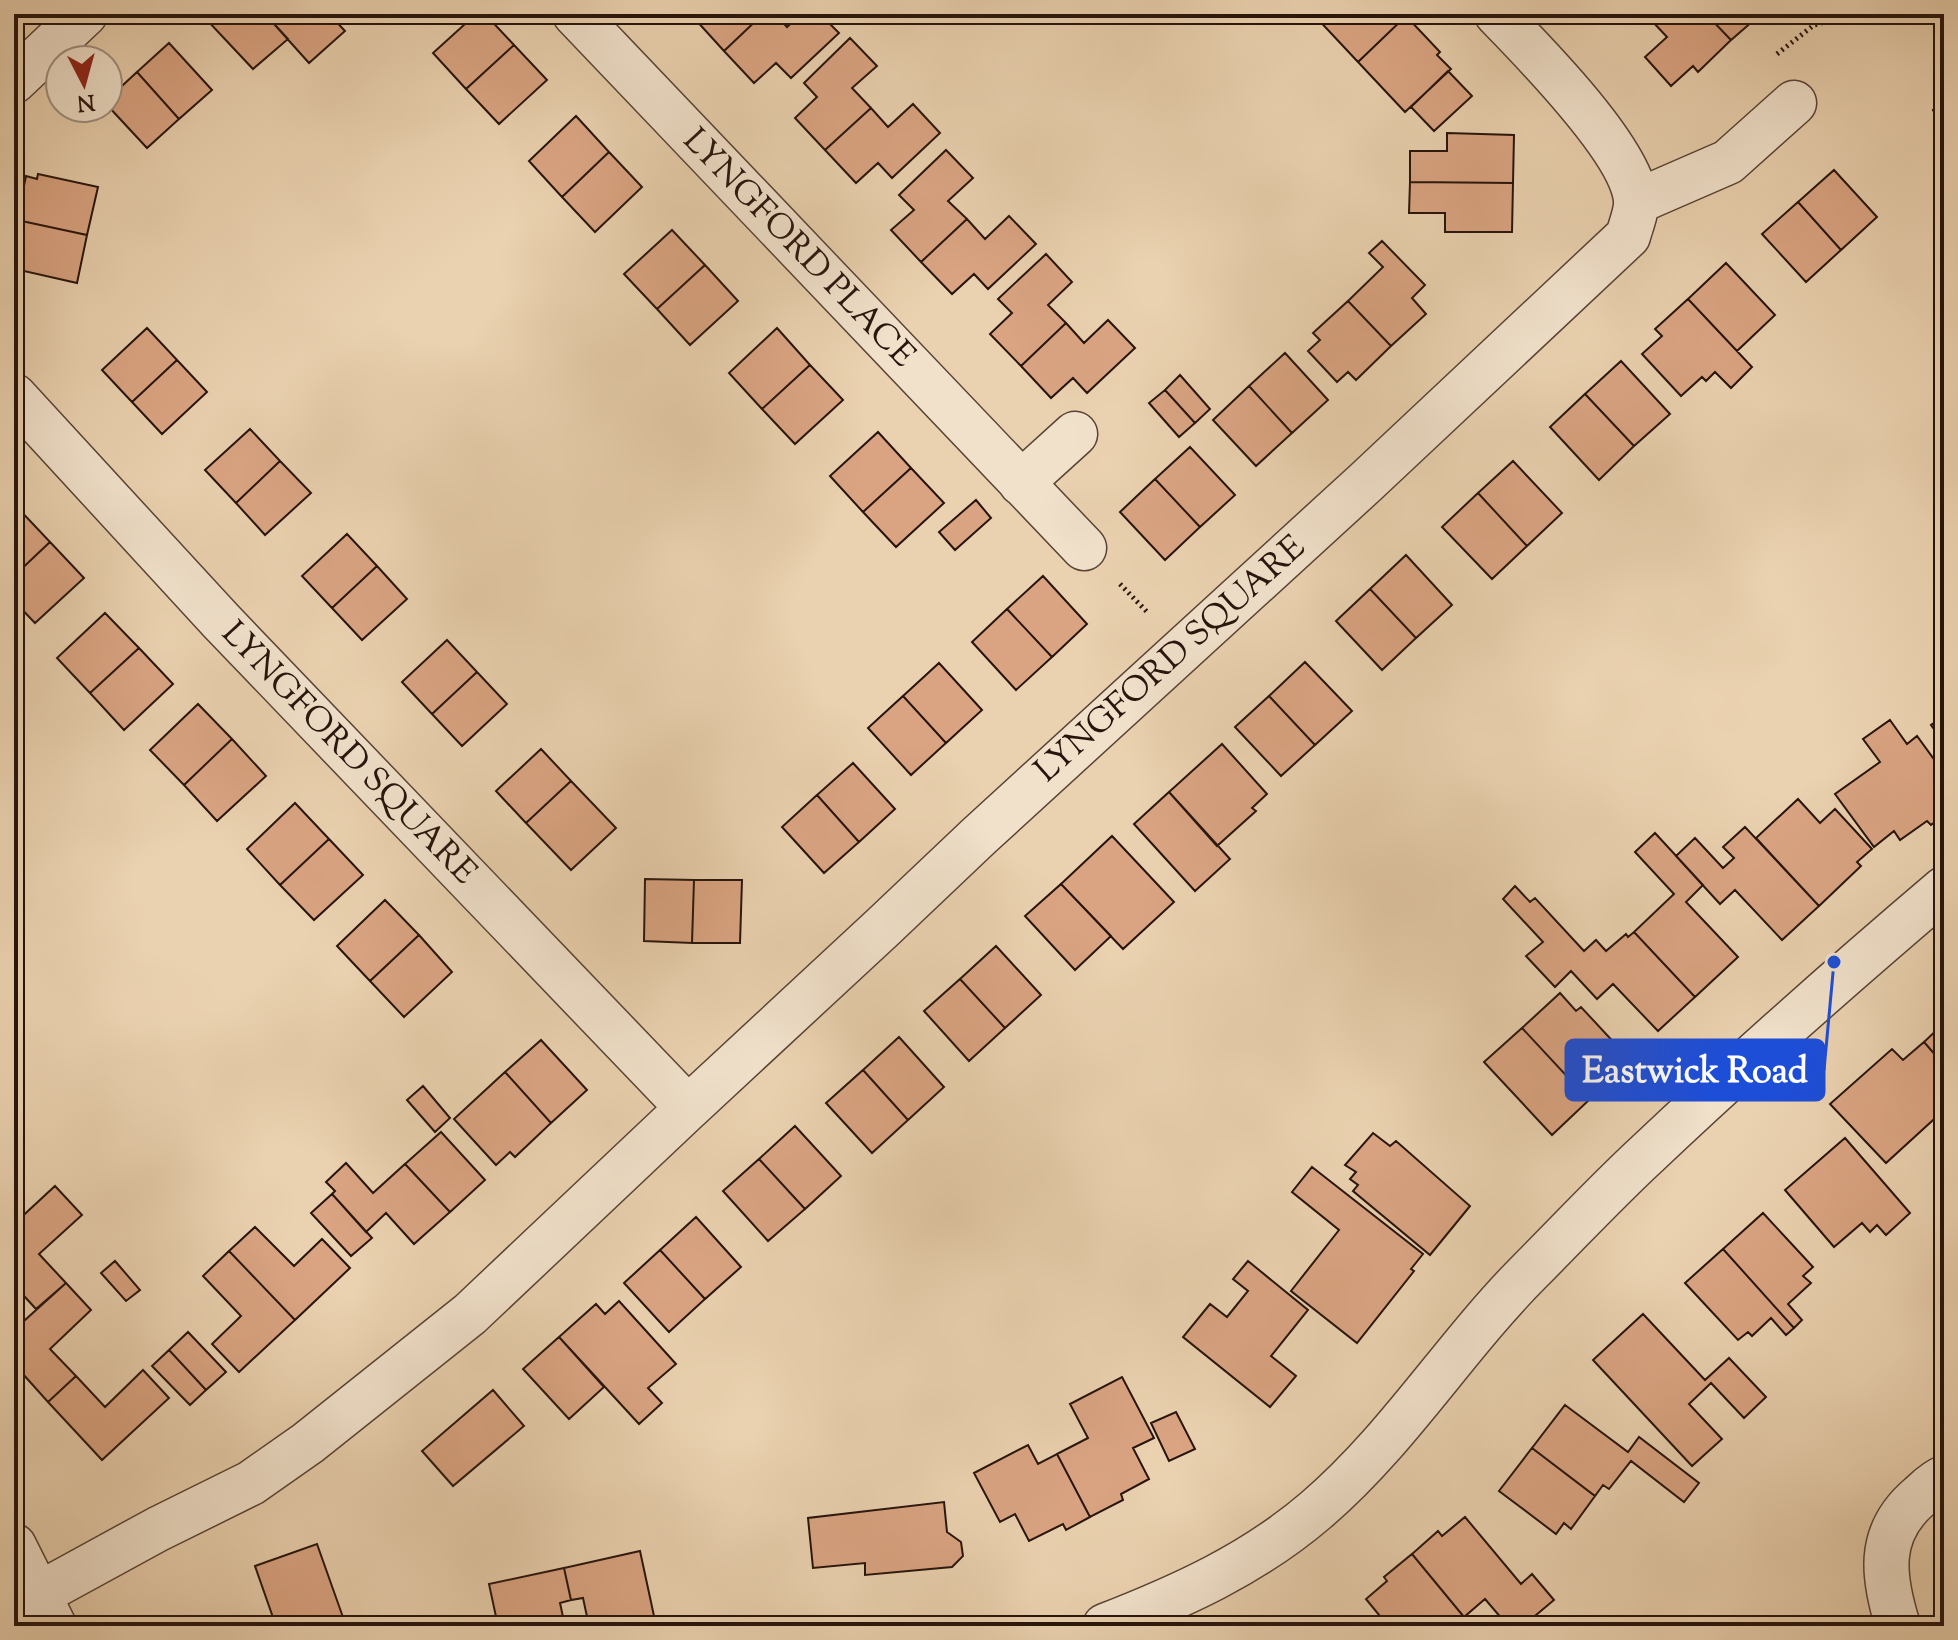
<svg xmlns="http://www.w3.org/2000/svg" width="1958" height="1640" viewBox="0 0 1958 1640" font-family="'Sorts Mill Goudy',serif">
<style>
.building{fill:#daa482;stroke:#27140c;stroke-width:2}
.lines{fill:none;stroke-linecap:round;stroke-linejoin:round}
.minor-casing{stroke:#584335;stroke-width:47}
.path{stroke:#27140c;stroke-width:5;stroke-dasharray:2 4;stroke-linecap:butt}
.minor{stroke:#f1e1cb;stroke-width:44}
.labels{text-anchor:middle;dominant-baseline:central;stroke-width:8;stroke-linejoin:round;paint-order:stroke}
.street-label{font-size:34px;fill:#27140c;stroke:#f1e1cb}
.leader{fill:none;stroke:#1d4ed8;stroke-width:3}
.callout-dot{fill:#1d4ed8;stroke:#f1e1cb;stroke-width:3}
.callout{fill:#1d4ed8;stroke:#1d4ed8;stroke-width:3}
.callout-label{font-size:36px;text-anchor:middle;font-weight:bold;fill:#fff}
</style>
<rect width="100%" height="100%" fill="#ead1af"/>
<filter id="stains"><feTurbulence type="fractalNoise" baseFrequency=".0025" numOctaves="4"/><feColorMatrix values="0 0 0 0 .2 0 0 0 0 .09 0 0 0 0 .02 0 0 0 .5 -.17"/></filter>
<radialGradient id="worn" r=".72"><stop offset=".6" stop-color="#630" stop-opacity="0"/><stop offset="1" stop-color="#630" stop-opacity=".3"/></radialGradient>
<path class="building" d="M211,14H265L288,39L253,69L206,19Z
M265,14H329L345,31L309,63Z
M476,14H485L514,45L466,89L433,53Z
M698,14H763L724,51L694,18Z
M763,14H775L787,27L801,14H820L839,33L791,78L776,63L754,83L724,51Z
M1313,14H1404L1406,16L1358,62Z
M1660,14H1706L1731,40L1698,72L1693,66L1671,86L1645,57L1667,37L1652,21Z
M1706,14H1761L1731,40Z
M1406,16L1440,52L1437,55L1451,69L1405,112L1358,62Z
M850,38L877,66L852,88L871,108L825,150L795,118L817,97L804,83Z
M169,43L212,90L179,119L137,72Z
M514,45L547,80L499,124L466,89Z
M1448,71L1472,96L1434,131L1411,107Z
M137,72L179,119L147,148L108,106V99Z
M913,104L940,133L892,178L878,163L856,183L825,150L871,108L888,127Z
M1944,105V133L1933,110Z
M576,116L609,152L562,197L529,161Z
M1447,133L1514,135L1513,183L1410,182V151H1447Z
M946,150L973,178L948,201L967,219L921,262L891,230L914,210L899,195Z
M609,152L642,187L595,232L562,197Z
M1834,170L1877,217L1841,250L1798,202Z
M38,174L98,187L87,235L17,220L26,176L37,179Z
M1410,182L1513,183L1512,232H1445V213H1409Z
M1798,202L1841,250L1806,282L1762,234Z
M1009,216L1036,244L988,289L974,274L952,294L921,262L967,219L985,239Z
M17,220L87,235L77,283L15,269L14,231Z
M672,230L705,265L657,309L624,274Z
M1382,241L1425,285L1412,298L1426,314L1391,346L1348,301L1383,267L1369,253Z
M1046,254L1072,282L1048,305L1066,323L1021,366L990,334L1012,313L998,299Z
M1726,263L1775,315L1737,351L1688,299Z
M705,265L738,301L690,345L657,309Z
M1688,299L1752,367L1731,388L1715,372L1706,381L1702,377L1681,396L1642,354L1662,336L1655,329Z
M1348,301L1391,346L1356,380L1348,372L1337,382L1308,351L1320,340L1313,333Z
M1108,320L1135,348L1087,393L1073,378L1051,398L1021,366L1066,323L1084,343Z
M147,328L177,360L132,402L102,370Z
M777,328L810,365L762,409L729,373Z
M1285,353L1328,400L1292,433L1249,386Z
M177,360L207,392L162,434L132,402Z
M1621,361L1670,414L1634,446L1585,394Z
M810,365L843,400L795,444L762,409Z
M1180,375L1210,409L1195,423L1165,390Z
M1249,386L1292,433L1256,466L1213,420Z
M1165,390L1195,423L1179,437L1149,403Z
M1585,394L1634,446L1599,480L1550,427Z
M250,429L280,461L236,503L205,470Z
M878,432L911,468L863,512L830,476Z
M1190,447L1235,495L1200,527L1155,479Z
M280,461L311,493L265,535L236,503Z
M1513,461L1562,513L1527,546L1478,493Z
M911,468L944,503L896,547L863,512Z
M1155,479L1200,527L1165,560L1120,512Z
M1478,493L1527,546L1492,579L1442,527Z
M976,500L991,518L955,550L939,532Z
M16,506L50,542L14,576V508Z
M347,534L377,566L332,608L302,576Z
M50,542L84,578L35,623L14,601V576Z
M1406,555L1452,605L1416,638L1370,589Z
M377,566L407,599L362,640L332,608Z
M1043,576L1087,624L1052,657L1007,609Z
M1370,589L1416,638L1382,670L1336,621Z
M1007,609L1052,657L1016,690L972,642Z
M105,613L139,648L90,693L57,658Z
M447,640L477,672L432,714L402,682Z
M139,648L173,684L124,730L90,693Z
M1305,662L1352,711L1315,745L1269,696Z
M939,663L982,710L946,743L903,696Z
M477,672L507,704L462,746L432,714Z
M903,696L946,743L911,775L868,728Z
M1269,696L1315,745L1281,776L1235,727Z
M198,704L232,739L184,785L150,750Z
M1944,716V743L1931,725Z
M1890,720L1907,744L1917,736L1944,773V815L1931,825L1927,821L1900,840L1894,831L1874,847L1835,794L1880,762L1863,739Z
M232,739L266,776L217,821L184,785Z
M1222,744L1267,794L1252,808L1256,811L1217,846L1169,792Z
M541,749L571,781L526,823L496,791Z
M853,763L895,809L859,842L817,795Z
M571,781L616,828L571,870L526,823Z
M1169,792L1230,859L1195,891L1134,824Z
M817,795L859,842L824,873L782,827Z
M1798,799L1820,823L1835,809L1872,849L1857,862L1861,866L1819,906L1756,838Z
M295,803L329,839L280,885L247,849Z
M1745,827L1819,906L1782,940L1735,890L1720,904L1676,856L1695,838L1723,868L1734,858L1723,847Z
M1655,833L1703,885L1686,902L1738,957L1695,997L1634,932L1674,894L1635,852Z
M1112,836L1174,902L1123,949L1061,884Z
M329,839L363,875L314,920L280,885Z
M645,879L694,880L692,943L644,941Z
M694,880H742L740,943H692Z
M1061,884L1111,936L1075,970L1025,916Z
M1515,886L1530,902L1535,898L1584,951L1596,940L1606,951L1626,934L1628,937L1634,932L1695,997L1658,1031L1613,984L1597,999L1571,971L1555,987L1526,956L1543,942L1503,899Z
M385,900L419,935L370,981L337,946Z
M419,935L452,972L404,1017L370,981Z
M996,946L1041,995L1005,1028L960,979Z
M960,979L1005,1028L969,1061L924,1011Z
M1560,993L1576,1011L1581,1007L1632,1062L1589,1100L1522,1028Z
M1944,1023V1065L1924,1042Z
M1522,1028L1589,1100L1552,1135L1484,1062Z
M899,1037L944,1087L908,1120L863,1070Z
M541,1040L587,1090L551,1123L505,1072Z
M1924,1042L1944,1065V1110L1886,1163L1830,1104L1892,1049L1903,1060Z
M863,1070L908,1120L872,1153L826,1103Z
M505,1072L551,1123L515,1157L510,1152L496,1165L454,1119Z
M423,1086L450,1118L435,1132L407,1100Z
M795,1126L841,1176L805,1209L759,1159Z
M441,1132L485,1180L450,1212L405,1164Z
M1373,1133L1390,1146L1396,1141L1470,1206L1430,1255L1353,1191L1358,1185L1350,1179L1356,1172L1345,1165Z
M1845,1138L1910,1213L1886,1235L1877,1225L1870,1232L1862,1223L1834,1247L1785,1190Z
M759,1159L805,1209L768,1241L723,1191Z
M346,1163L373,1193L405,1164L450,1212L414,1244L386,1213L366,1232L332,1194L335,1191L326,1182Z
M1312,1167L1423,1254L1411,1269L1414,1271L1357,1343L1291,1291L1339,1230L1292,1192Z
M55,1186L82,1215L39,1254L66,1283L36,1309L14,1285V1224Z
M332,1194L372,1238L351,1256L311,1213Z
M1763,1213L1813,1267L1803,1276L1811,1283L1788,1304L1802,1320L1794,1328L1723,1249Z
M696,1217L741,1267L705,1299L660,1250Z
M255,1227L294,1266L322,1239L350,1268L295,1320L229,1251Z
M1723,1249L1794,1328L1786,1335L1771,1318L1752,1336L1748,1332L1738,1340L1685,1283Z
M660,1250L705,1299L669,1332L624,1283Z
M229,1251L295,1320L239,1372L212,1344L241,1316L203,1276Z
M115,1261L140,1290L126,1301L101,1273Z
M1248,1261L1308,1310L1271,1356L1296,1376L1270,1407L1183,1337L1210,1304L1227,1317L1248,1291L1233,1279Z
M66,1283L91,1310L50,1349L76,1376L48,1402L14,1364V1330Z
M619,1301L676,1364L648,1388L662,1403L639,1424L559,1337L596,1304L605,1314Z
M1643,1314L1705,1380L1729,1358L1766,1397L1744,1418L1711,1383L1689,1404L1722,1439L1692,1466L1593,1360Z
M188,1332L226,1372L206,1390L169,1350Z
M559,1337L604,1387L569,1419L523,1369Z
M169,1350L206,1390L190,1405L152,1366Z
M143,1370L169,1398L102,1460L48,1402L76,1376L105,1407Z
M1122,1377L1154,1438L1133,1448L1149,1479L1121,1494L1123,1500L1090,1517L1057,1454L1088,1438L1070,1404Z
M493,1390L524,1426L453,1486L422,1451Z
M1565,1405L1628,1452L1639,1437L1699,1483L1684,1502L1631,1461L1609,1489L1603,1485L1595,1496L1532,1448Z
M1176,1412L1195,1449L1169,1461L1151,1423Z
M1028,1445L1038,1464L1057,1454L1090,1517L1066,1530L1063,1524L1029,1541L1015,1514L1000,1522L974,1473Z
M1532,1448L1595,1496L1571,1529L1564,1523L1556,1534L1499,1491Z
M944,1502L947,1532L961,1542L963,1556L952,1567L865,1575V1563L813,1568L808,1518Z
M1465,1517L1521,1584L1532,1574L1554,1600L1523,1626H1508L1485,1599L1464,1617L1412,1554L1438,1531L1442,1536Z
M317,1544L344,1620L326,1626H310L309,1620L292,1626H276L255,1566Z
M640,1551L654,1616L607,1626H589L583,1598L571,1600L564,1568Z
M1412,1554L1464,1617L1453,1626H1388L1366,1599L1387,1581L1384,1577Z
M564,1568L571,1600L560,1603L565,1626H498L489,1584Z"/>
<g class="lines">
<g class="minor-casing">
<path id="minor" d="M575,14L1084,548
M14,81L85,14
M1636,202L1728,162L1794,103
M14,396L221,621L688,1108L470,1314L308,1443L251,1483L158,1529L39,1594
M1021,483L1075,434
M688,1108L882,928L979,836L1366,482L1628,236C1631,225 1637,211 1636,200C1631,150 1534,52 1497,14
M14,1546L54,1626
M1105,1626C1182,1596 1253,1564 1316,1510C1398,1440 1455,1346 1530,1271C1569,1232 1606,1192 1646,1155C1743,1063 1843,975 1944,889
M1898,1626C1883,1578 1876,1534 1919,1497C1927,1490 1934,1482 1944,1478"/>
</g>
<path class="path" d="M1777,54L1814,25L1836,19L1880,14
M1120,584L1149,614"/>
<use href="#minor" class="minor"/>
</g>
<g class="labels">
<g class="street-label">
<text transform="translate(798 249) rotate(46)">LYNGFORD PLACE</text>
<text transform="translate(1171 660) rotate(-42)">LYNGFORD SQUARE</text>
<text transform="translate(348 754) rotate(46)">LYNGFORD SQUARE</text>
</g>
</g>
<path class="leader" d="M1834 962L1824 1070"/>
<circle class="callout-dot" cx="1834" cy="962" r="8"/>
<rect class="callout" x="1566" y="1040" width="258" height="60" rx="8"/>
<g class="callout-label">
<text x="1695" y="1082">Eastwick Road</text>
</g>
<rect width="1958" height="1640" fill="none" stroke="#ead1af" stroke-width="48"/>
<rect x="16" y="16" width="1926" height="1608" fill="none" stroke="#27140c" stroke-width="4"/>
<rect x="24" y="24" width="1910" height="1592" fill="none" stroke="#27140c" stroke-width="2"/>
<g transform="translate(84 84) rotate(174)"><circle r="38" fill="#f1e1cb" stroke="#a08f7f" stroke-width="2"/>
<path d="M0-6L14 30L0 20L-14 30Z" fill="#8f2418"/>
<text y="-12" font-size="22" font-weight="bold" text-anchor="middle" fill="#27140c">N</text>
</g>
<rect width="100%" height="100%" filter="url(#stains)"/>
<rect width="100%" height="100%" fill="url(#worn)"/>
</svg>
